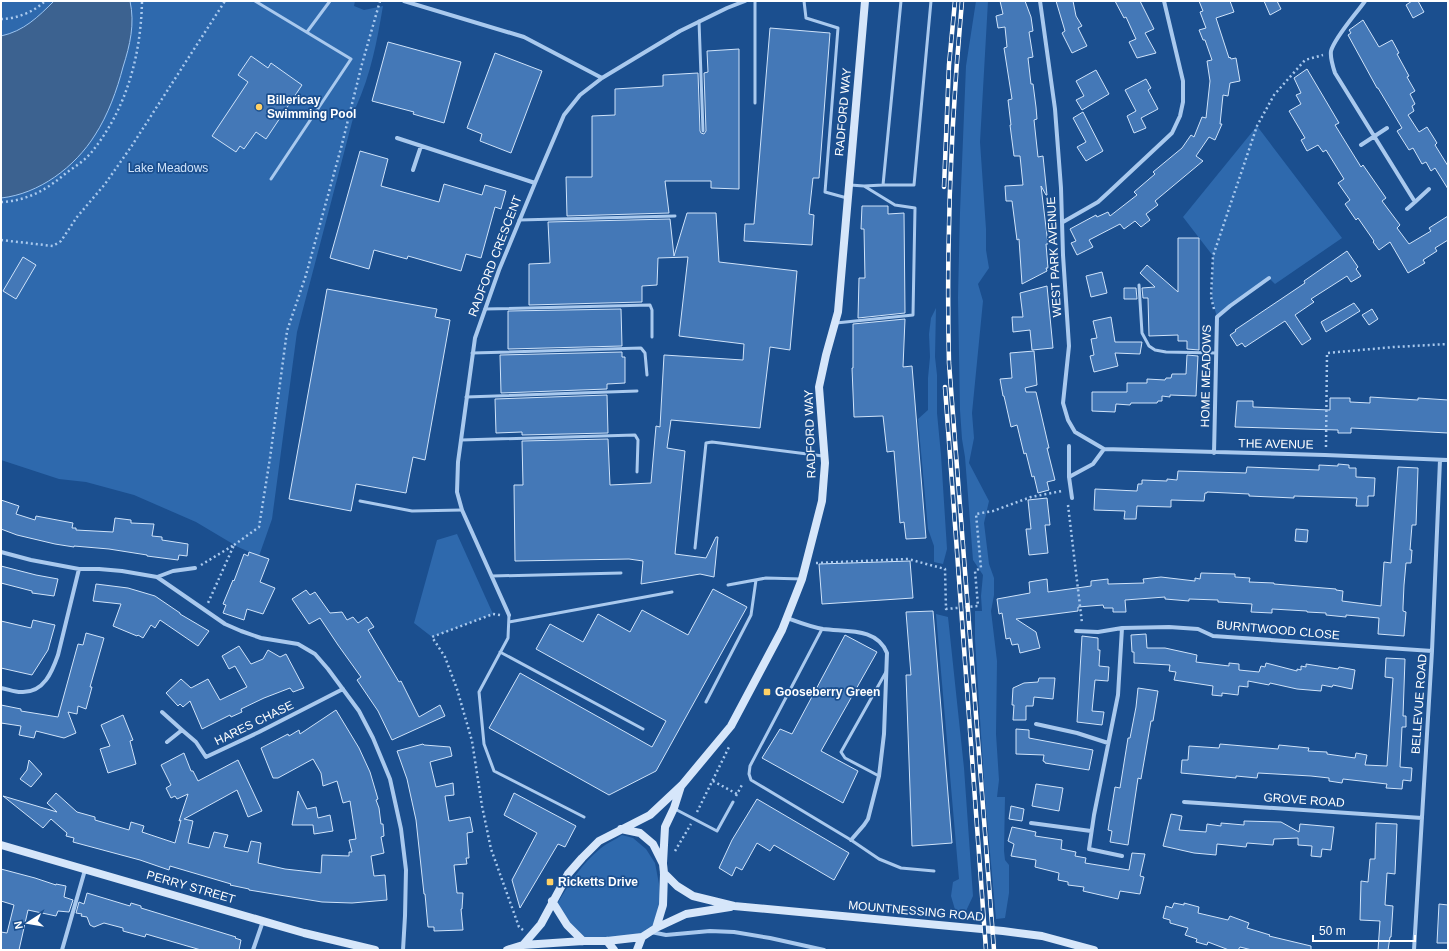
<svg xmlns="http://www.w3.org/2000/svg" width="1449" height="951" viewBox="0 0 1449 951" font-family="Arial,sans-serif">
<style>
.green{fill:#2e69ad}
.water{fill:#3c6290;stroke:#9cc4f0}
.building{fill:#4478b7;stroke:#cfe3fa}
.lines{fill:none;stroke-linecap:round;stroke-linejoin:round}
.path{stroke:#a9c9ee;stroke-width:2.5;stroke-dasharray:2 3;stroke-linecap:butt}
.lane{stroke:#a9c9ee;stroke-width:3}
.street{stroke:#a9c9ee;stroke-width:4}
.secondary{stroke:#d6e6fa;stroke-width:8}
.rail-casing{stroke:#fff;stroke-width:4.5}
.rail{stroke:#1b4f8f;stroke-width:3;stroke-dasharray:9;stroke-linecap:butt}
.poi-dot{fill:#ffd166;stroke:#1b4f8f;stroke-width:1.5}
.labels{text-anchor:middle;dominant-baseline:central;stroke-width:3.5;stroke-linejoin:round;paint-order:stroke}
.poi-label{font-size:12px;font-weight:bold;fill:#fff;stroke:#1b4f8f;text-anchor:start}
.street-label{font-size:12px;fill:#fff;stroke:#1b4f8f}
.park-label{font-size:12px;fill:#cfe3fa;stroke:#1b4f8f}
</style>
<rect width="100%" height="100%" fill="#1b4f8f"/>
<path class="green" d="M1,1H355L354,6L364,10L383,6C377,41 371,74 356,107L297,332L272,519L259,556L238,547L196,522L134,495L86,482L59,479L1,460Z
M976,1H988L980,142L986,229V250L989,268L978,284L983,301L972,413L974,438L969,463L989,501L984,523L989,564L994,578V595L991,611L997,661L996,734L999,780L997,797H1005L1004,851L1005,860L1009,865V893L1005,918L996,919L985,797L975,640V611H982L981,596L983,575L973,560L965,457L962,439L960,410L958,298L960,212L966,66Z
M1257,126L1342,238L1275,284L1269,278L1217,317L1212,300L1213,256L1183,217Z
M936,308L935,357L937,375V413L941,455L947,549L943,564L934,562V546L928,529L918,419L928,410V378L930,357L929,334L931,318Z
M457,534L493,614L432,637L414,623L437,540Z
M936,614L948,617L964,768L973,896L966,911L956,913L951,896L953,882L959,879Z
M622,835L633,838L646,849L655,863L659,884L661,905L654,926L641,935L607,938H584L567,925L557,904C569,884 582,863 601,848C607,843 615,840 622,835Z"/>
<path class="water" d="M54,1H130C135,24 130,45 123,67C117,90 108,115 95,135C75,167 39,194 1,198V36C24,31 38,17 54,1Z"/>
<path class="building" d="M1000,1H1025L1031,17L1033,31L1029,32L1033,57L1028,58L1031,84H1033L1036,107L1037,119L1034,120L1038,157L1043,156L1047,195H1046L1041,186L1048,244H1046L1048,268H1046L1047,271L1022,284L1019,239L1017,240L1012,201H1006L1005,186L1023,185L1020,156H1014L1010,125H1011L1008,100L1012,99L1004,48L1007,47L1005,27L998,28L996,16L1003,14Z
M1056,1H1073L1076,16L1082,26L1078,28L1087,46L1072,53L1062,33L1065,31Z
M1115,1H1140L1154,29L1145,33L1156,53L1137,58L1129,42L1136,39L1126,17L1124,18Z
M1199,1H1230L1234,12L1216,18L1229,58L1230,57L1231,59L1236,58L1240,81L1230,83L1228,96L1223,95L1220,124H1222L1215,140L1209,137L1196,156L1203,161L1155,201L1158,205L1146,214L1150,220L1141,227L1135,221L1124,229L1120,224L1089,240L1093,247L1077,255L1071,243L1076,241L1070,229L1096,215L1097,217L1108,212L1110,216L1137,195L1134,192L1155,174L1153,172L1182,148L1191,135L1194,137L1202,117L1206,118L1210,81L1207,61L1212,60L1205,40H1203L1199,30L1206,28L1200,12L1203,11Z
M1264,1H1277L1281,9L1270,15Z
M1412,1H1418L1424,12L1413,18L1406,5Z
M1363,20L1379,47L1392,40L1399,53L1397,54L1409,76L1407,77L1415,91L1410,94L1415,104L1412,106L1414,111L1408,115L1419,132L1427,127L1437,143L1435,145L1448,166V189L1435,168L1431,171L1426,162L1422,164L1413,148L1409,150L1397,131L1402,128L1378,88H1377L1348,35L1351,33L1349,30Z
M770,28L830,33L819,178H813L809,214L814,215L812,245L744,241L745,224H754Z
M388,42L461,62L444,123L413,114L414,112L372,101Z
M739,49V189L711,188V181H665L669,213L567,216L566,177H592V116L615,115V89L663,86V75L698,73L700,131L701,133L704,134L706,131L704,73L708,72L707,51Z
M495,53L542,71L511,153L480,141L482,134L467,128Z
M251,56L268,68L271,63L302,85L266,139L256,132L244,149L240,146L236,152L212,136L248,82L238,75Z
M1307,69L1339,123L1335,125L1361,167L1363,165L1386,198L1382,201L1400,225L1397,228L1409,244L1431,231L1429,228L1448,216V240L1435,248L1437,251L1423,260L1425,263L1408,273L1390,242L1379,250L1373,242L1374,241L1358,218L1356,220L1345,204L1350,200L1338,183L1344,179L1326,150L1323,152L1318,145L1307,151L1301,140L1305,138L1289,111L1301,104L1296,95L1301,93L1294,78Z
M1096,70L1109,94L1082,110L1076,100L1084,96L1076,81Z
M1146,79L1151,88L1148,90L1158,109L1141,118L1146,128L1134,133L1127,116L1136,111L1125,90Z
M1083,112L1103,151L1086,161L1077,147L1086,142L1073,118Z
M360,151L388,159L381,186L439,202L444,184L482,195L485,185L506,191L501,209L495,207L481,258L466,254L461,271L408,256L407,259L374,250L369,269L330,258Z
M862,206H888V214L904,213L905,313L858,318L859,278H865L864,229H861Z
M687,213H716L719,262L797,271L790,350L770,347L760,428L671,420L667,448L685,451L675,554L706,558L716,537H718L714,577L700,574L641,584L643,561L629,559L515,561L514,485H523L522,441L608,439L610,485L651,483L656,426L660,427L664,355L743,360L744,344L679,336L688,257L658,258L657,285L642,286V302L529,305V264L550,263L548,222L670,219L674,256Z
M1178,238H1199V350L1187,349V341H1178V335L1149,336L1148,298H1143L1142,288L1155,287L1140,273L1147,265L1178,292Z
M1347,251L1358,267L1356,269L1361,276L1351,282L1347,276L1311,299L1314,302L1295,315L1311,339L1302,345L1285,321L1245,347L1242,343L1237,346L1230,335L1236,331L1235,330L1305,283L1304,281Z
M23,257L36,265L16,299L3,291Z
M1102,272L1107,293L1091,297L1086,276Z
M1047,286L1053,348L1032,350L1030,330L1013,332L1012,317H1023L1020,293Z
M1124,288H1136L1137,299H1124Z
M327,289L437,309L435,317L450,320L425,460L413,457L406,493L356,484L351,511L289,499Z
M1354,303L1360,311L1326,332L1321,322Z
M621,309L622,346L508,349V311Z
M1372,309L1378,319L1369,325L1362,315Z
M1111,317L1115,342H1142L1140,354L1115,353L1118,366L1094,372L1090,356L1094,355L1091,339L1097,338L1093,321Z
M905,319L903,367L912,366L926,538L906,539L904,522L900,523L894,451L887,452L883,416L854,417L852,368H853V324Z
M1034,351L1037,385L1025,388L1026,392H1036L1049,448H1047L1055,480L1047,482L1049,490L1038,493L1034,476L1032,477L1026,453L1024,454L1017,425L1011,427L1004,396H1003L1000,379L1012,378L1010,353Z
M622,352V357H625V383L607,384V389L501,393L500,355Z
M1187,355L1198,356L1196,396L1170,395V397L1162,396V401H1158L1157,403H1131L1130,405L1116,404L1115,412L1092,411V392H1127V383H1147V379L1165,380L1166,378H1171L1172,374H1186Z
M607,395L608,433L522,435V432L496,433L495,399Z
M1370,397L1418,400V398L1448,400V433L1351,428V433H1338V430L1235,427L1237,401H1253V407L1330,410V398H1350V402L1370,403Z
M1338,464L1349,465V468H1356V477L1375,478L1374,496H1368V506H1356L1357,498L1294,496V498L1249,496V494L1207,492V493H1205L1204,501L1171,500V507L1137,506L1136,519H1124L1125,511L1094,510L1095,489L1137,491L1138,484H1142V480L1167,481V479L1177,480L1178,471L1246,473L1247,467L1319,470V465L1338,466Z
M1398,467L1418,468L1416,525H1412L1410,550H1412L1411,563H1406L1404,585L1403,607V611L1406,612L1404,636L1378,634L1379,618L1346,615V617L1326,615V613L1307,612V611L1272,609V613L1251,612L1252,604L1218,602V600L1189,599V601L1165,599V597L1125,600L1126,612H1113V608H1104L1103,605L1078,607V611L1016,619L1036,632L1040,648L1020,653L1018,644L1012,645L1010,638L1006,639L1002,613L999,614L997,599L1030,593L1029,582L1047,579L1048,592L1091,586V581L1108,579V584L1144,583L1143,579L1161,577L1195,581V578L1200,579L1201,573L1235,574V577L1250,578L1249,582L1274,583V584L1336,589V590L1343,591L1342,601L1381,606L1384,562L1391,563Z
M1047,498L1050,525H1045L1048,553L1029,555L1026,529H1031L1028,500Z
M1,500L19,506L16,514L35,520L36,516L73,523L72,528H76V530L113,532L115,518L131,520V523L154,524L152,536L162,537V540L188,544L187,556L179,555L178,560L147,556V555L109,549L74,546V547L55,544L17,535L1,529Z
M1296,529L1308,530L1307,542L1295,541Z
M249,552L269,559L260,582L275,588L263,614L247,609L244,620L223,613L226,605L223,604L233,580L234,581L244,554L248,556Z
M910,561L913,598L822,604L819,564Z
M1,566L36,575L58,579L54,596L32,593V591L1,583Z
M96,584L128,588L155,596L180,613V614L209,631L198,646L160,620L155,628L151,625L143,638L138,635L137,636L113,626L121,604L93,601Z
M713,589L747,607L656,771L609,795L489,728L520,673L652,747L666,721L536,649L550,624L583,642L598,614L630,632L642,610L688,635Z
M306,590L310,595L315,592L330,613L342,612L347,620L353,617L358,623L367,617L374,627L368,630L399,682L401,681L419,717L440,705L445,716L392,740L378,711L357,680L361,677L338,645L320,618L309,624L292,599Z
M933,611L952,843L912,846L906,675H911L906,612Z
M33,620L55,625L48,650L32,675L1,668V621L31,628Z
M86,633L104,638L90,687H92L86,709L78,706L77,714L68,712L76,733L64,738L36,731L34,738L19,735L21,726L1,723V705L21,709V711L58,717L78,644L83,645Z
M1146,634L1147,648H1165L1197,655L1196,662L1229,666V663L1239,664V670L1259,672L1261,666L1265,667L1266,663L1297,671V669L1301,670V666L1306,667V664L1338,669L1339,667L1355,670L1352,689L1333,685L1332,687L1322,685L1321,691L1297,689L1270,683L1269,685L1248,681V687L1239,686L1238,695L1222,693V696L1212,695L1213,686L1174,680L1176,672L1169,671L1170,665L1134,663V652H1132L1131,635Z
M845,635L877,652L821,751L858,771L843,803L762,758L780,729L792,734Z
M1082,636L1098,638V650H1100L1099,666L1109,667L1108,681L1095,680L1092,711L1104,712L1102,725L1077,722Z
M239,646L251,664L263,659L268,650L280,657L286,654L304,688L293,692L290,688L264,698L241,709L242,712L231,717L230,715L202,729L190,701L183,707L180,704L178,706L166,693L181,679L191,688L208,679L220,700L247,687L235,666L229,669L222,656Z
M1386,658L1405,659L1403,716H1406V727H1402L1400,767L1412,768L1411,781L1403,780L1402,789L1386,788L1387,784L1343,779L1342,783L1329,781V778L1311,776L1258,773L1257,778L1236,776V778L1181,773L1182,760H1188L1189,746L1219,748L1220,744L1278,749L1279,745L1309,748L1308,751L1327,752V754L1355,758L1356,753L1367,755L1365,765L1387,766L1393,678L1385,677Z
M1039,678H1055L1053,699L1034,697L1033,706H1026V720H1013L1014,705H1012L1013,688L1024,683L1038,682Z
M1138,688L1158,691L1153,721H1151L1141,779L1138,778L1128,845L1110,842L1112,831L1108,830L1115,787L1120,788L1128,738H1130L1136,707Z
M336,710L359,748L370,772L378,799L376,800L379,808L381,824H383L384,836L381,837L384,853L371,856L374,876L385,875L387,900L352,903L322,902L249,890V889L230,885L231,884L170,866L169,870L140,860L73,842L74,838L66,836L67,833L51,819L43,828L3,796L57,812L47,803L56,793L77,812L95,817V820L129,830L131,822L144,826L142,832L175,843L181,820L179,821L188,794L177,799L175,796L171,798L166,788L171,785L161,765L184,753L191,771H193L198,781L238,760L262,811L248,817L237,790L184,819L193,821L188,843L209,848L214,832L228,835L224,847L248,852L251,841L261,843L258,863L285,869L321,873L322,855L349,856V852H352L349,840L356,839L350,801L343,803L337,781L323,786L321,773L313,759L278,778H273L261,748L288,734L289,736L299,730L300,734Z
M123,715L133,740L130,741L136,764L108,773L100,749L110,746L101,725Z
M1016,729L1029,730V738L1093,750L1089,770L1045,763V762L1043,761L1044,755L1016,754Z
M423,744L424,745L450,747L452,756L430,762L436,787L453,783L454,795L445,796L449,821L470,817L473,832L467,833L469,858H466L467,864L454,865L457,893H463L462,909H461L463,930L434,931V927H428L425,894H424L416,820L407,779L397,751Z
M29,760L42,774L31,787L20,779L27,770Z
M1036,784L1063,788L1059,811L1032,806Z
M298,791L307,809L316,807L318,818L330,815L333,831L314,834L313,825H292Z
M514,793L576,826L565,847L558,844L520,908L512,880L537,833L504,815Z
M757,799L849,853L834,880L774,845L770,851L757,843L742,870L736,867L732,876L719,868L732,840Z
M1011,806L1024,809L1022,821L1009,819Z
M1171,814L1182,816L1179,830L1206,832L1207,824L1221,826V823L1244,825V821L1281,822L1299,832L1300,824L1334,827L1331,850L1322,849L1321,857L1311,856L1312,846L1298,845V838L1274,839L1273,845L1247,843L1246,847L1217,844L1216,855L1194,853L1163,846Z
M1376,823L1397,824L1395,874L1387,873L1385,905L1393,906L1391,937H1390L1388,950H1378L1380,921L1360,920L1361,881L1368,882L1370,859H1375Z
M1012,827L1036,832L1035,836L1062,840L1061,849L1076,852L1075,856L1086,858L1085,863L1129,870L1132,853L1145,854L1140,876L1144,877L1140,894L1120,891L1118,899L1083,891L1084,887L1068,885V882L1058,880L1059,873L1035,867L1036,860L1011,856L1014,844L1008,841Z
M1,869L35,878L56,885V884L66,886L64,897L73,900L69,912L58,911L56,916L28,910L19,950H1V932L7,933L14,905L1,901Z
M87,893L130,906L131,903L141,906V908L236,937L235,938L241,940L239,950H201L146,934L145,937L123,931V928L104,923L94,927L90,925L87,917L81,916L82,914L76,913L79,902L84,904Z
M1174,903L1184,905V903L1199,907L1198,913L1228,920L1230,916L1249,923L1247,928L1270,935L1269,936L1311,946V950H1252L1240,947L1238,950H1229L1208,942L1207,945L1196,942L1197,939L1185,935L1188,928L1170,923V920L1163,918L1166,906L1172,908Z
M1439,904L1448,905V943H1437Z"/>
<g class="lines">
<path class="path" d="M1,19C16,19 34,12 45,1
M1,202C26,201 47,190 66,173C76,166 87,159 94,149C127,107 141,54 142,1
M1,240L53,246L61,241L77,217L105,184L131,147L225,1
M1214,309L1211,297L1213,256L1257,126L1274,95L1305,60L1323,55
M1326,447L1327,353L1394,347L1448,344
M1068,505L1082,623
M234,545L259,527L270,458L287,331L306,275L341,148L362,64L380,1
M816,563L908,559L945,569L946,609L978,606L975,571L981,568L976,514L993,511L1031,497L1062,491
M201,565L234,545L208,603
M500,615L493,614L432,637L445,657L457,689L472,741L482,806L491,849L519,927L523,930
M713,781L737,794
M736,796L743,783
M697,812L730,745
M675,851L691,824"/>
<path class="lane" d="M255,1L351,59L271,179
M755,1V103
M804,1L806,18L838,28L825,192L847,198
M699,21L703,131
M307,32L330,1
M850,185L864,186L883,185L901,1
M883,185H914L931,1
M519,220L675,216
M1139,285L1142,333L1149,346L1155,350L1166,352L1216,353
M485,309L650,305L652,310V337
M836,323L913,315L915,208L895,205L864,186
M472,353L641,348L645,353L647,375
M466,397L637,391
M461,440L635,435L638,440L637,472
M360,501L412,511L462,510
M695,548L706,443L712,442L823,456
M492,576L621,573
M728,585L766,578L802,579
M509,615L508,638L479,692L484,744L494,771L584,817
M509,622L672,592
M822,629L750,766L749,774L751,780L851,840L879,859L901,868L934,871
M500,652L643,729
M706,702L751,615L756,580
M879,776L845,758L841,752L886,672
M675,809L717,831L733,802"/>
<path class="street" d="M404,1L524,37L602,78
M1040,1L1055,109L1061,188L1063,255L1069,346L1063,403L1068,420L1075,432L1104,449L1093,464L1069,477
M1365,1C1356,14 1335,37 1331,51C1330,58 1333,67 1335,73L1415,202L1429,189
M397,138L535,183
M1361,145L1387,128
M413,170L421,146
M1407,209L1415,202
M1063,222L1098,202L1110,191L1172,133L1180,116L1183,102V81L1164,1
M1069,446V477L1072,498
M1104,449L1325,455L1448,460
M1214,453L1217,317L1230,306L1269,278
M1,552L31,560L79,569H99L122,571L157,577L225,624L241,631L261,638L298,644L315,654L328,669L359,711L373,738L390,779L401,829L406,870L405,916L403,950
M157,577L173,571L195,568
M509,615L462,510L457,492L458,462L475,338L499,270L535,183L564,115L580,95L602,78L680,31L727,8L745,1
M787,618C798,622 811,627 823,629C846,632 877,627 887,653L884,734L879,776L868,819L864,825L851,840
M1076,631L1098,632L1122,628L1169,627L1198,629L1213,636L1432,651
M1,688C8,689 16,693 23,692C44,692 52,672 58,655L79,569
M162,712L182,730
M1036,724L1077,733L1108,743
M167,742L182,730L196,742L206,757L259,732L343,689
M1184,802L1422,818
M1031,823L1091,831
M1122,856L1089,849L1094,815L1118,695L1122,628
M651,932L666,935L710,931L734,932L770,938L824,950
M62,950L85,870
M253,950L263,921
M1414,950L1432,651L1440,460"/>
<path class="secondary" d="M621,829L640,833L653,844L663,864L664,873L663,905L656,928
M1,845L304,933L375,950
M663,863L665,827L674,808L681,786
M664,873L677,886L693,896L734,906L1003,931L1042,936L1094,950
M552,901L567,925L583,941
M607,941L614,950
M523,945L541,924L568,874L582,858L599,841L650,815L682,785L731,726L782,630L802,579L822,501L825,463L819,387L826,355L838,312L865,1
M507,950L523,945L583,941H607L642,937L656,928L686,914L730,907
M637,950L642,937"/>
<g class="rail-casing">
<path id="rail" d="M962,1C951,121 946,242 949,363L994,950
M944,187L949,65L955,1
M945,387L986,950"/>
</g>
<use href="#rail" class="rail"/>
</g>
<g class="poi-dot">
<circle cx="259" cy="107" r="4"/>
<rect x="763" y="688" width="8" height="8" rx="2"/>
<rect x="546" y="878" width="8" height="8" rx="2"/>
</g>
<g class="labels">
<g class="poi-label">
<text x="267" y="100">Billericay<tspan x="267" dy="14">Swimming Pool</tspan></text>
<text x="775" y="692">Gooseberry Green</text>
<text x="558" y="882">Ricketts Drive</text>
</g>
<g class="street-label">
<text transform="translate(843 112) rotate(-85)">RADFORD WAY</text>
<text transform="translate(495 256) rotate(-69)">RADFORD CRESCENT</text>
<text transform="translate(1054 257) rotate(-93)">WEST PARK AVENUE</text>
<text transform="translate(1206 376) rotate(-89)">HOME MEADOWS</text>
<text transform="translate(810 434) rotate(-92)">RADFORD WAY</text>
<text transform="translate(1276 444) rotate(1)">THE AVENUE</text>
<text transform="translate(1278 630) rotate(5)">BURNTWOOD CLOSE</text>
<text transform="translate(1419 704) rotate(-86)">BELLEVUE ROAD</text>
<text transform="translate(254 723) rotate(-26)">HARES CHASE</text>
<text transform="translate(1304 800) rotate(4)">GROVE ROAD</text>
<text transform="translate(191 887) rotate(16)">PERRY STREET</text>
<text transform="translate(916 911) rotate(5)">MOUNTNESSING ROAD</text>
</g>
<g class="park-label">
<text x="168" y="168">Lake Meadows</text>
</g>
</g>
<rect width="1449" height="951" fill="none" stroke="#ffffff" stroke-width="4"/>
<g transform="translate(28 923) rotate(258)" stroke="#1b4f8f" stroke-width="3" paint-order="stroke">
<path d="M0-3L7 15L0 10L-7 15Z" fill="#ffffff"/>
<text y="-6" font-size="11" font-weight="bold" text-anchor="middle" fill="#ffffff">N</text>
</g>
<path d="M1313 935v6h102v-6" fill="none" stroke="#ffffff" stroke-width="2"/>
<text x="1319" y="935" font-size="12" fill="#ffffff" stroke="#1b4f8f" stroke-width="3" paint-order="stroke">50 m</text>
</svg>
